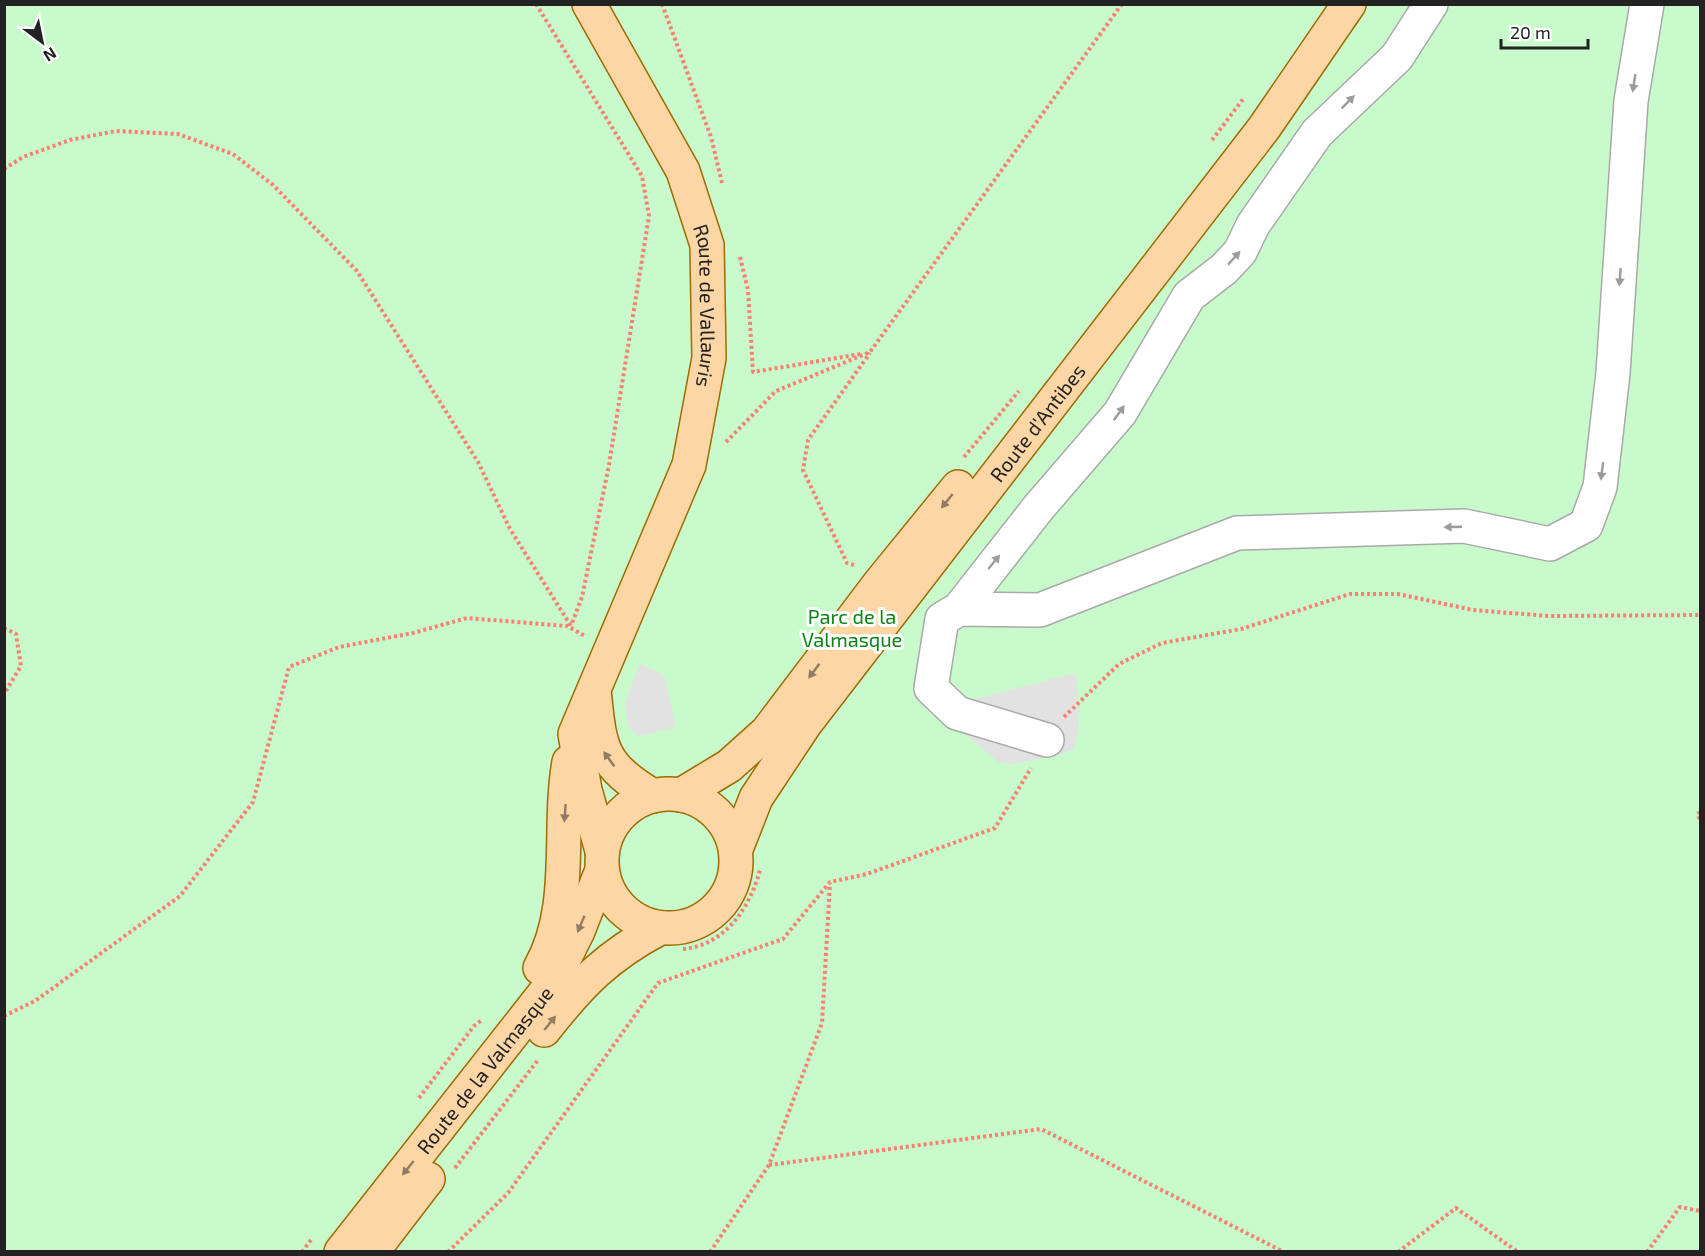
<svg xmlns="http://www.w3.org/2000/svg" width="1705" height="1256" viewBox="0 0 1705 1256" font-family="'Exo 2',sans-serif">
<style>
.park{fill:#c8facc}
.parking{fill:#e2e2e2}
.lines{fill:none;stroke-linecap:round;stroke-linejoin:round}
.minor-casing{stroke:#a9a9a9;stroke-width:36}
.major-casing{stroke:#a06b00;stroke-width:36}
.path{stroke:#fa8072;stroke-width:4;stroke-dasharray:3 3;stroke-linecap:butt}
.minor{stroke:#fff;stroke-width:33}
.major{stroke:#fcd6a4;stroke-width:33}
.oneway{fill:#9c9c9c}
.oneway2{fill:#8f7c63}
.labels{text-anchor:middle;dominant-baseline:central;stroke-width:6;stroke-linejoin:round;paint-order:stroke}
.street-label{font-size:20px;fill:#222;stroke:#fff}
.park-label{font-size:20px;fill:#0c8416;stroke:#fff}
</style>
<rect width="100%" height="100%" fill="#f2efe9"/>
<path class="park" d="M5,5H1700V1251H5Z"/>
<path class="parking" d="M640,664L664,675L676,727L639,736L628,727L625,703Z
M1076,673L1079,730L1073,749L1060,755L1012,764L998,762L953,724L967,701Z"/>
<g class="lines">
<g class="minor-casing">
<path id="minor" d="M959,609L1040,610L1237,533L1464,526L1550,544L1586,525L1600,487L1613,373L1631,101L1647,4
M944,618L959,609L1039,507L1120,413L1189,296L1224,269L1240,252L1253,225L1317,133L1397,57L1431,4
M942,619L931,688L957,713L1047,740"/>
</g>
<g class="major-casing">
<g id="major">
<path id="s1" d="M589,4L683,171L707,245L709,358L689,465L575,734L585,790L602,851"/>
<path d="M594,690C600,748 600,764 653,796"/>
<circle cx="669" cy="861" r="67"/>
<path d="M681,795L729,766L767,732L879,584L958,487"/>
<path id="s2" d="M736,849L756,798L805,724L1264,128L1349,4"/>
<path d="M540,968C575,907 557,829 569,762"/>
<path d="M544,1030C581,983 607,956 660,928"/>
<path id="s3" d="M341,1252L551,985L578,931L602,870"/>
<path d="M372,1252L428,1179"/>
</g>
</g>
<path class="path" d="M536,4L642,176L649,216L609,465L582,597L571,626
M662,4L711,137L722,183
M1212,140L1244,98
M4,169L23,157L70,140L116,131L178,134L233,154L273,185L357,271L478,462L510,529L571,626
M740,257L748,290L753,372L861,354
M726,442L776,391L870,352L1122,4
M964,457L1019,391
M854,565L847,563L803,470L808,440L870,353
M4,628L16,634L21,666L4,694
M1064,717L1119,664L1162,643L1241,629L1350,594H1398L1473,610L1548,616L1700,615
M1700,812L1697,815L1700,819
M683,949C726,945 750,907 760,870
M4,1016L35,1001L180,896L253,802L289,667L339,647L413,633L467,618L567,626L585,636
M419,1098L474,1026L482,1020
M769,1165L1041,1129L1284,1252
M455,1168L538,1060
M302,1252L311,1240
M448,1252L508,1193L658,983L783,939L830,882L867,874L995,828L1031,768
M710,1252L769,1165L822,1023L830,883
M1398,1252L1456,1208L1518,1252
M1647,1252L1680,1207L1700,1211"/>
<use href="#minor" class="minor"/>
<use href="#major" class="major"/>
</g>
<defs><path id="oneway-solid" d="M-6-.8H1V-3.2L6.5 0L1 3.2V.8H-6Z" transform="scale(1.5)"/></defs>
<g class="oneway">
<use href="#oneway-solid" transform="translate(1634 83) rotate(99)"/>
<use href="#oneway-solid" transform="translate(1348 102) rotate(-45)"/>
<use href="#oneway-solid" transform="translate(1234 258) rotate(-48)"/>
<use href="#oneway-solid" transform="translate(1620 277) rotate(94)"/>
<use href="#oneway-solid" transform="translate(1119 413) rotate(-54)"/>
<use href="#oneway-solid" transform="translate(1602 471) rotate(97)"/>
<use href="#oneway-solid" transform="translate(1453 527) rotate(178)"/>
<use href="#oneway-solid" transform="translate(994 562) rotate(-51)"/>
</g>
<g class="oneway2">
<use href="#oneway-solid" transform="translate(947 501) rotate(129)"/>
<use href="#oneway-solid" transform="translate(814 671) rotate(127)"/>
<use href="#oneway-solid" transform="translate(609 759) rotate(-126)"/>
<use href="#oneway-solid" transform="translate(565 813) rotate(94)"/>
<use href="#oneway-solid" transform="translate(581 924) rotate(113)"/>
<use href="#oneway-solid" transform="translate(550 1023) rotate(-51)"/>
<use href="#oneway-solid" transform="translate(408 1168) rotate(129)"/>
</g>
<g class="labels">
<g class="street-label">
<text stroke="none"><textPath href="#s1" startOffset="330">Route de Vallauris</textPath></text>
<text stroke="none"><textPath href="#s2" startOffset="524">Route d'Antibes</textPath></text>
<text stroke="none"><textPath href="#s3" startOffset="232">Route de la Valmasque</textPath></text>
</g>
<g class="park-label">
<text x="852" y="616">Parc de la<tspan x="852" dy="23">Valmasque</tspan></text>
</g>
</g>
<rect width="1705" height="1256" fill="none" stroke="#222222" stroke-width="12"/>
<g transform="translate(42 42) rotate(148)" stroke="#ffffff" stroke-width="4.5" paint-order="stroke">
<path d="M0-4.5L10 22L0 15L-10 22Z" fill="#222222"/>
<text y="-9" font-size="16" font-weight="bold" text-anchor="middle" fill="#222222">N</text>
</g>
<path d="M1501 39v9h87v-9" fill="none" stroke="#222222" stroke-width="3"/>
<text x="1510" y="39" font-size="18" fill="#222222" stroke="#ffffff" stroke-width="4.5" paint-order="stroke">20 m</text>
</svg>
